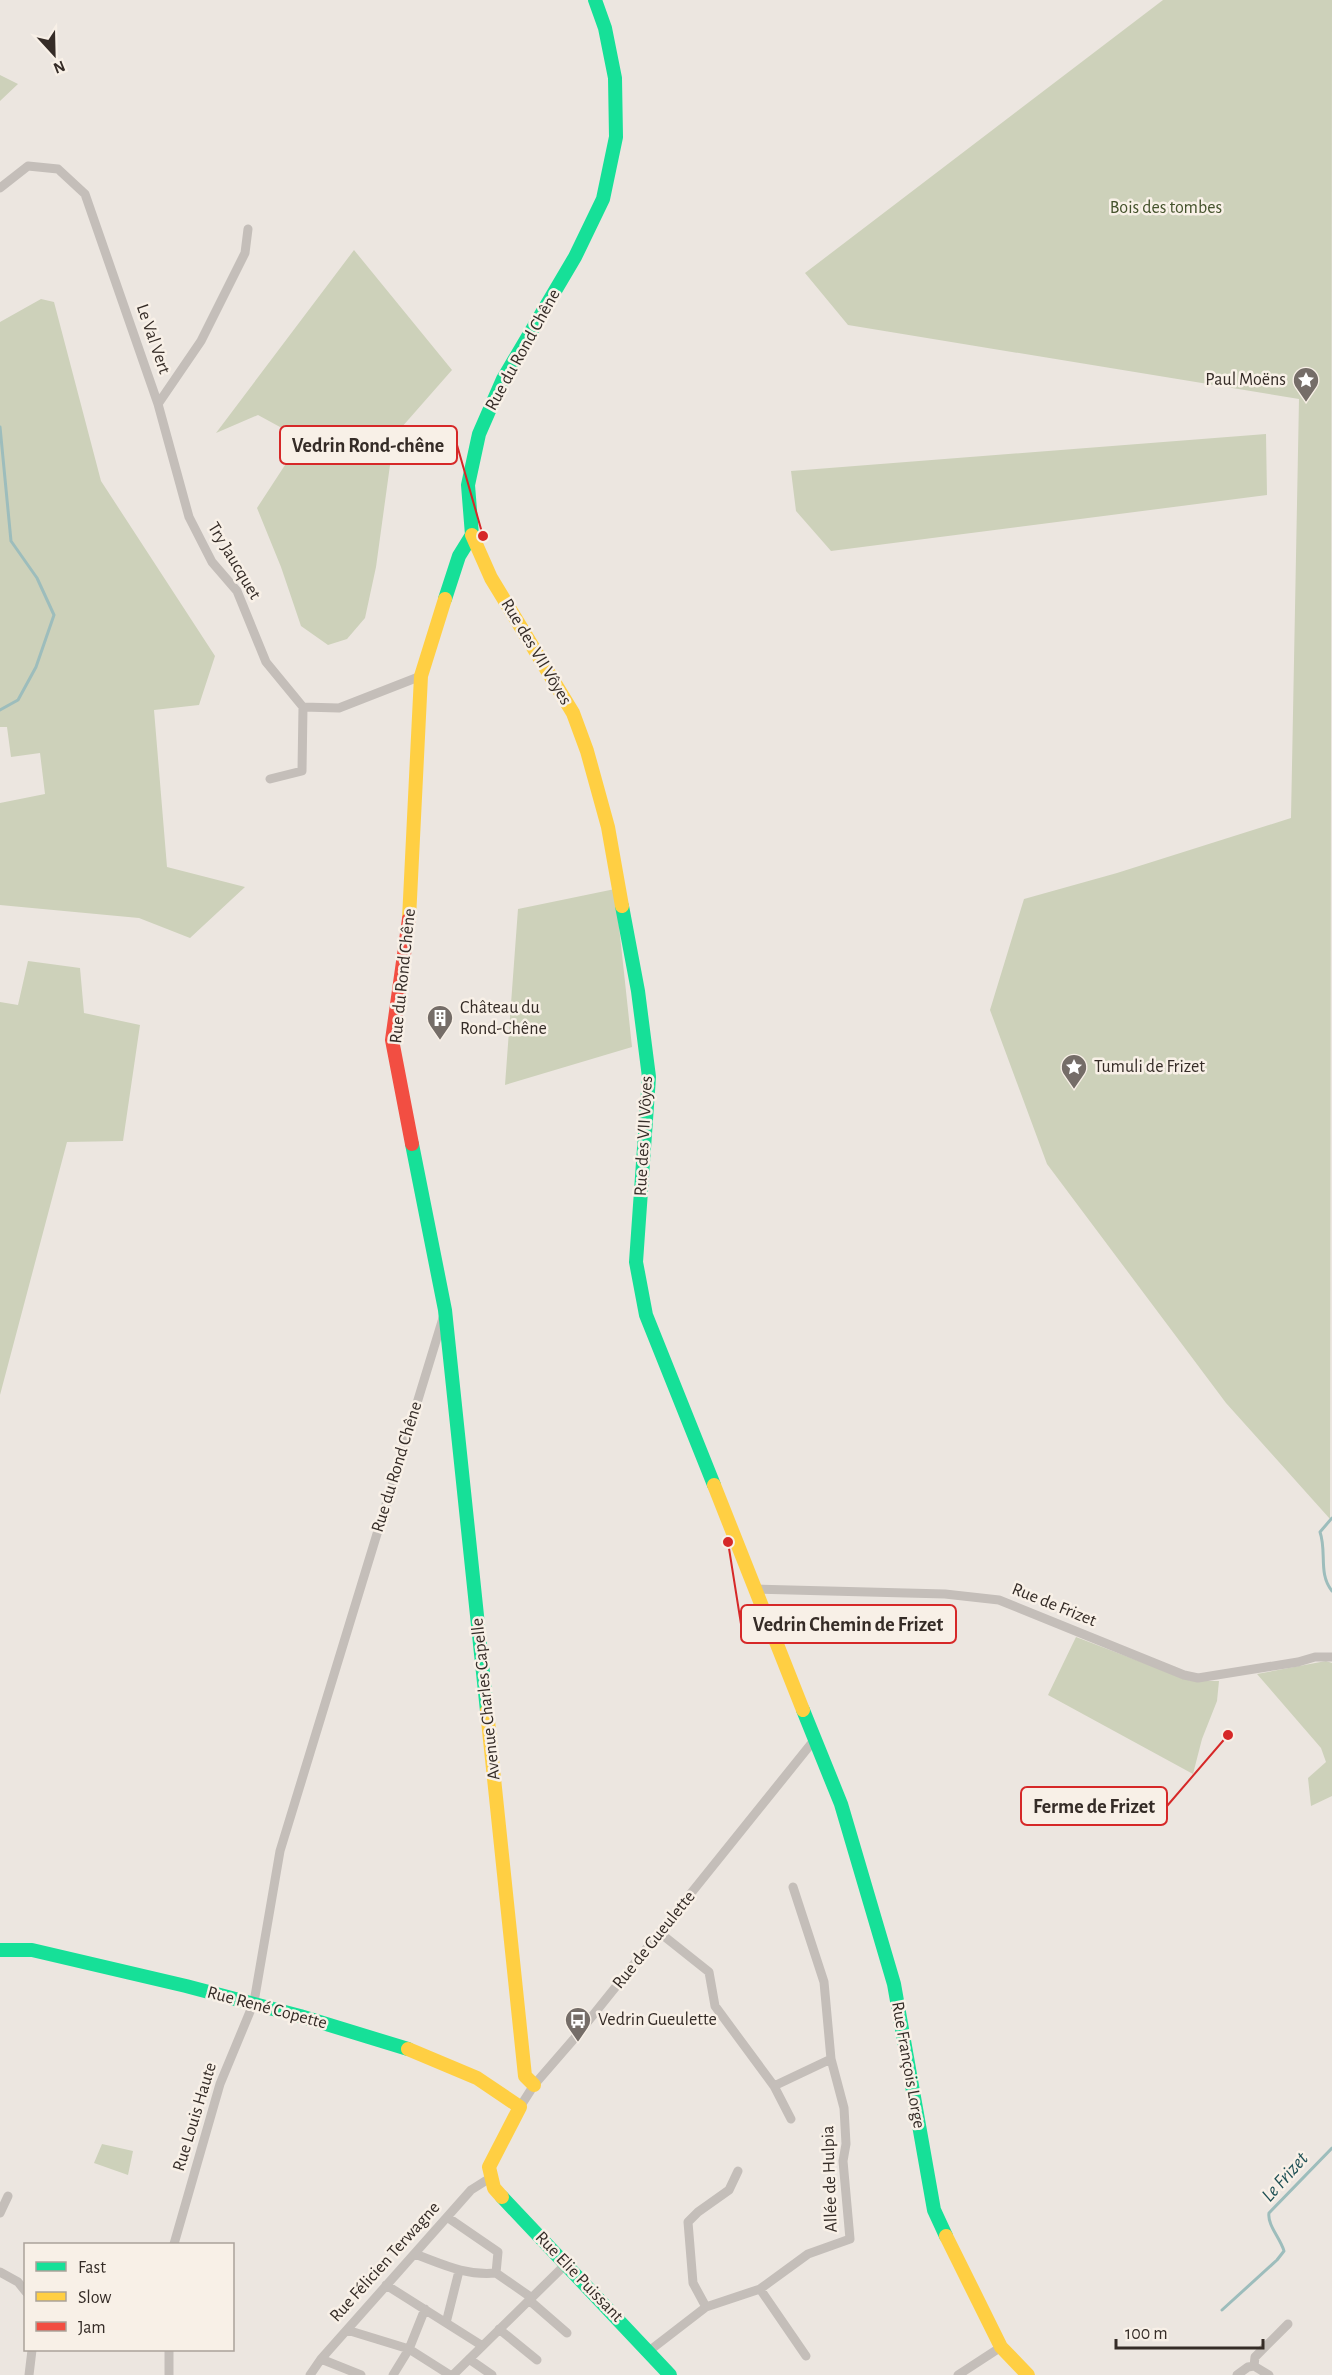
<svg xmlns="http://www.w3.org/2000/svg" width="1332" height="2375" viewBox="0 0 1332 2375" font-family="'Alegreya Sans',sans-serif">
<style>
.green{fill:#cdd1ba}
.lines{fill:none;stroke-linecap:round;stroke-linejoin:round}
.stream{stroke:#9dbdbc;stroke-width:3}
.street{stroke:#c4beb9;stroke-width:9}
.fast{stroke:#16e098;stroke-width:14}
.slow{stroke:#ffcf43;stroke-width:14}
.jam{stroke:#f24e42;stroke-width:14}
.labels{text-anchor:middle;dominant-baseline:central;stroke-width:5;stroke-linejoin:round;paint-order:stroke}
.park-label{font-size:18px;fill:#44522c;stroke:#f8f0e7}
.street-label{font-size:18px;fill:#352c27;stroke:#f8f0e7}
.poi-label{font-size:18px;fill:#352c27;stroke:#f8f0e7;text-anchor:start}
.water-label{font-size:20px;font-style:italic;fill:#1f5155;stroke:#f8f0e7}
.leader{fill:none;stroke:#d62828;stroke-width:2}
.callout-dot{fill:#d62828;stroke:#f8f0e7;stroke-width:2}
.callout{fill:#f8f0e7;stroke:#d62828;stroke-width:2}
.callout-label{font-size:20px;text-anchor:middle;font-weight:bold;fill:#352c27}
</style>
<rect width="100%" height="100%" fill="#ece6e0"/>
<path class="green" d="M1163,0H1332L1330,1519L1226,1403L1047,1164L990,1010L1024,899L1117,873L1291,818L1299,399L848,325L805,273Z
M0,75L18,84L0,101Z
M354,250L452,370L394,436L376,567L365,618L347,639L328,645L301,626L281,567L257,508L302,439L258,415L216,433Z
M41,299L54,302L101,481L215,656L199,705L154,710L167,867L245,887L190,938L139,918L0,905V803L45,794L40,753L11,757L7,727H0V322Z
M1266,434L1267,495L831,551L796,511L791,471Z
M615,889L632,1047L505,1085L518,909Z
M28,961L80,968L84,1013L140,1025L123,1141L67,1142L0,1395V1002L18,1005Z
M1076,1637L1191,1681H1219L1217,1701L1202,1739L1193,1774L1048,1695Z
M1326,1661L1332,1663V1796L1311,1806L1308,1778L1326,1762L1321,1748L1257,1674Z
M102,2144L133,2151L128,2175L94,2163Z"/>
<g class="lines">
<path class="stream" d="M0,427L11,541L37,578L54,615L36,667L18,700L0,710
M1332,1518L1320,1532C1327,1552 1318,1574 1332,1591
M1222,2310L1277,2260L1284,2251C1281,2239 1267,2225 1269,2213L1332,2148"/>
<path class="street" d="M0,188L28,166L58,169L85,194L158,404L201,341L245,253L248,229
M158,404L189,517L212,562L237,591L266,662L303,707L339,708L421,676
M270,779L302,771L303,707
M755,1589L945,1594L999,1600L1184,1675L1198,1678L1298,1662L1315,1657H1332
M793,1887L824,1982L831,2059
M774,2086L791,2119
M520,2107L534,2085L573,2040L815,1739
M0,2213L8,2196
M447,2217L498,2252L496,2273
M174,2244L220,2084L254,2002L280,1851L443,1318
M415,2254C442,2264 466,2276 496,2273L532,2298
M0,2272L18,2282L26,2292
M386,2285L481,2345
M760,2289L806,2356
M529,2300L567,2333
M706,2307L693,2283L688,2222L698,2212L729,2190L738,2171
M446,2323L459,2271
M499,2329L537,2360
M347,2330L409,2349L425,2309
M169,2350V2375
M649,2351L706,2307L760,2289L808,2254L850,2239L843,2161L846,2144L844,2108L831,2059L774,2086L715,2006L709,1972L660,1933
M321,2359L361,2375
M469,2359L492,2375
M1254,2366L1255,2357L1288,2324
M1254,2366L1269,2375
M29,2375L32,2350
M310,2375L321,2359L471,2190L490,2178
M393,2375L409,2349L450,2375
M453,2375L566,2264
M958,2375L1001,2347
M1237,2375L1248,2367L1254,2366"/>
<path class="fast" d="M445,599L459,556L472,535L468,485L479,434L503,379L575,257L603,199L616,137L615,78L605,28L595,0
M622,906L638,991L649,1077L636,1262L646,1315L714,1485
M412,1144L445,1310L487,1711
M803,1710L841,1804L894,1984L934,2210L946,2236
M0,1950H32L186,1986L300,2016L408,2049
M502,2197L670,2375"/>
<path class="slow" d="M472,535L491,578L573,713L587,751L608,827L622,906
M409,919L421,676L445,599
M714,1485L803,1710
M487,1711L525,2076L534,2085
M408,2049L477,2078L520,2107L489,2167L494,2188L502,2197
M946,2236L1001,2347L1028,2375"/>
<path class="jam" d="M409,919L392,1040L412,1144"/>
</g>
<defs>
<g id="sight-pin" transform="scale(1.35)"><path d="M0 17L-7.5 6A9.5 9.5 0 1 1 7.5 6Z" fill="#756d68" stroke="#f8f0e7"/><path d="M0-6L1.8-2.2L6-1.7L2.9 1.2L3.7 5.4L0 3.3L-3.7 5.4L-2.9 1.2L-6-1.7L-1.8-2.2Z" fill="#fff"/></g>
<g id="building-pin" transform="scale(1.35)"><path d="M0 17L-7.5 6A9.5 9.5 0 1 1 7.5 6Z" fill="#756d68" stroke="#f8f0e7"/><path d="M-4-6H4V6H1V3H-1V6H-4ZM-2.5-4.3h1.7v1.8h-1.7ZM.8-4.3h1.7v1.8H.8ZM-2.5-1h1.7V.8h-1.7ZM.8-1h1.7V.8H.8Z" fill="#fff"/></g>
<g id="bus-pin" transform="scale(1.35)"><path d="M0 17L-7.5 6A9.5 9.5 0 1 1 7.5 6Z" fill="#756d68" stroke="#f8f0e7"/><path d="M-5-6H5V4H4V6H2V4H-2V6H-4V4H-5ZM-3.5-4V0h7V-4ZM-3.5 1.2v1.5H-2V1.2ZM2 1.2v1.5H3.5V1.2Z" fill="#fff"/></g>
</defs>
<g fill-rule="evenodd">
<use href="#sight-pin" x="1306" y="380"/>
<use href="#building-pin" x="440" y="1018"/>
<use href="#sight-pin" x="1074" y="1067"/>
<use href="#bus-pin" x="578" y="2020"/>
</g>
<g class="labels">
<g class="park-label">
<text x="1166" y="208">Bois des tombes</text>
</g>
<g class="street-label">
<text transform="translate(153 339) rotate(71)">Le Val Vert</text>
<text transform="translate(523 350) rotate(-61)">Rue du Rond Chêne</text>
<text transform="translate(234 561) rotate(59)">Try Jaucquet</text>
<text transform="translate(536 652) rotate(59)">Rue des VII Vôyes</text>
<text transform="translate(403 976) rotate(-84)">Rue du Rond Chêne</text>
<text transform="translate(644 1136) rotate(-87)">Rue des VII Vôyes</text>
<text transform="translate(397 1467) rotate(-73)">Rue du Rond Chêne</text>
<text transform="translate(1054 1605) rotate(22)">Rue de Frizet</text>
<text transform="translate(486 1699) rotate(-96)">Avenue Charles Capelle</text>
<text transform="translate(654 1940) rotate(-51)">Rue de Gueulette</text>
<text transform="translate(267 2008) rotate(15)">Rue René Copette</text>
<text transform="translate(908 2065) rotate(80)">Rue François Lorge</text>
<text transform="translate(195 2117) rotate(-73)">Rue Louis Haute</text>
<text transform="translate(830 2179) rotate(-92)">Allée de Hulpia</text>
<text transform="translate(385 2262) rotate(-48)">Rue Félicien Terwagne</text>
<text transform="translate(579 2277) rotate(46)">Rue Elie Puissant</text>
</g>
<g class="poi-label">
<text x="1286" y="380" text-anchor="end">Paul Moëns</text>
<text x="460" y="1008">Château du<tspan x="460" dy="21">Rond-Chêne</tspan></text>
<text x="1094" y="1067">Tumuli de Frizet</text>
<text x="598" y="2020">Vedrin Gueulette</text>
</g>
<g class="water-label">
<text transform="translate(1285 2177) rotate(-48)">Le Frizet</text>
</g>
</g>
<path class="leader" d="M483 536L457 445M728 1542L741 1624M1228 1735L1167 1806"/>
<g class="callout-dot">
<circle cx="483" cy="536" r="6"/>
<circle cx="728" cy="1542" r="6"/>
<circle cx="1228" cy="1735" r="6"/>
</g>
<g class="callout">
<rect x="280" y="426" width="177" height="38" rx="6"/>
<rect x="741" y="1605" width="215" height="38" rx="6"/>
<rect x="1021" y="1787" width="146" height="38" rx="6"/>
</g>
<g class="callout-label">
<text x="368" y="452">Vedrin Rond-chêne</text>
<text x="848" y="1631">Vedrin Chemin de Frizet</text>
<text x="1094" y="1813">Ferme de Frizet</text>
</g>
<rect x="24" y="2243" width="210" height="108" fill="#f8f0e7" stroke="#aaa29a" stroke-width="1.5"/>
<rect x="36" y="2262" width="30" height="9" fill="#16e098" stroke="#aaa29a" stroke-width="1.5"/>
<text x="78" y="2273" font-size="18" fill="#352c27">Fast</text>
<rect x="36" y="2292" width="30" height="9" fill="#ffcf43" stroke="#aaa29a" stroke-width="1.5"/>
<text x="78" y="2303" font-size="18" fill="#352c27">Slow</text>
<rect x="36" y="2322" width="30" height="9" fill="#f24e42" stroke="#aaa29a" stroke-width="1.5"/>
<text x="78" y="2333" font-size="18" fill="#352c27">Jam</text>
<g transform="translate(54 54) rotate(158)" stroke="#f8f0e7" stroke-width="4.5" paint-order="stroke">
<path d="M0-4.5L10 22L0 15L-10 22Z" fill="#352c27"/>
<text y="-9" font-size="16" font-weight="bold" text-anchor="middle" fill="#352c27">N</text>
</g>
<path d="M1116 2339v9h147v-9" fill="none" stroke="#352c27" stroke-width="3"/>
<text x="1125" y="2339" font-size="18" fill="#352c27" stroke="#f8f0e7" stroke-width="4.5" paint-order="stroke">100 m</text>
</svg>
